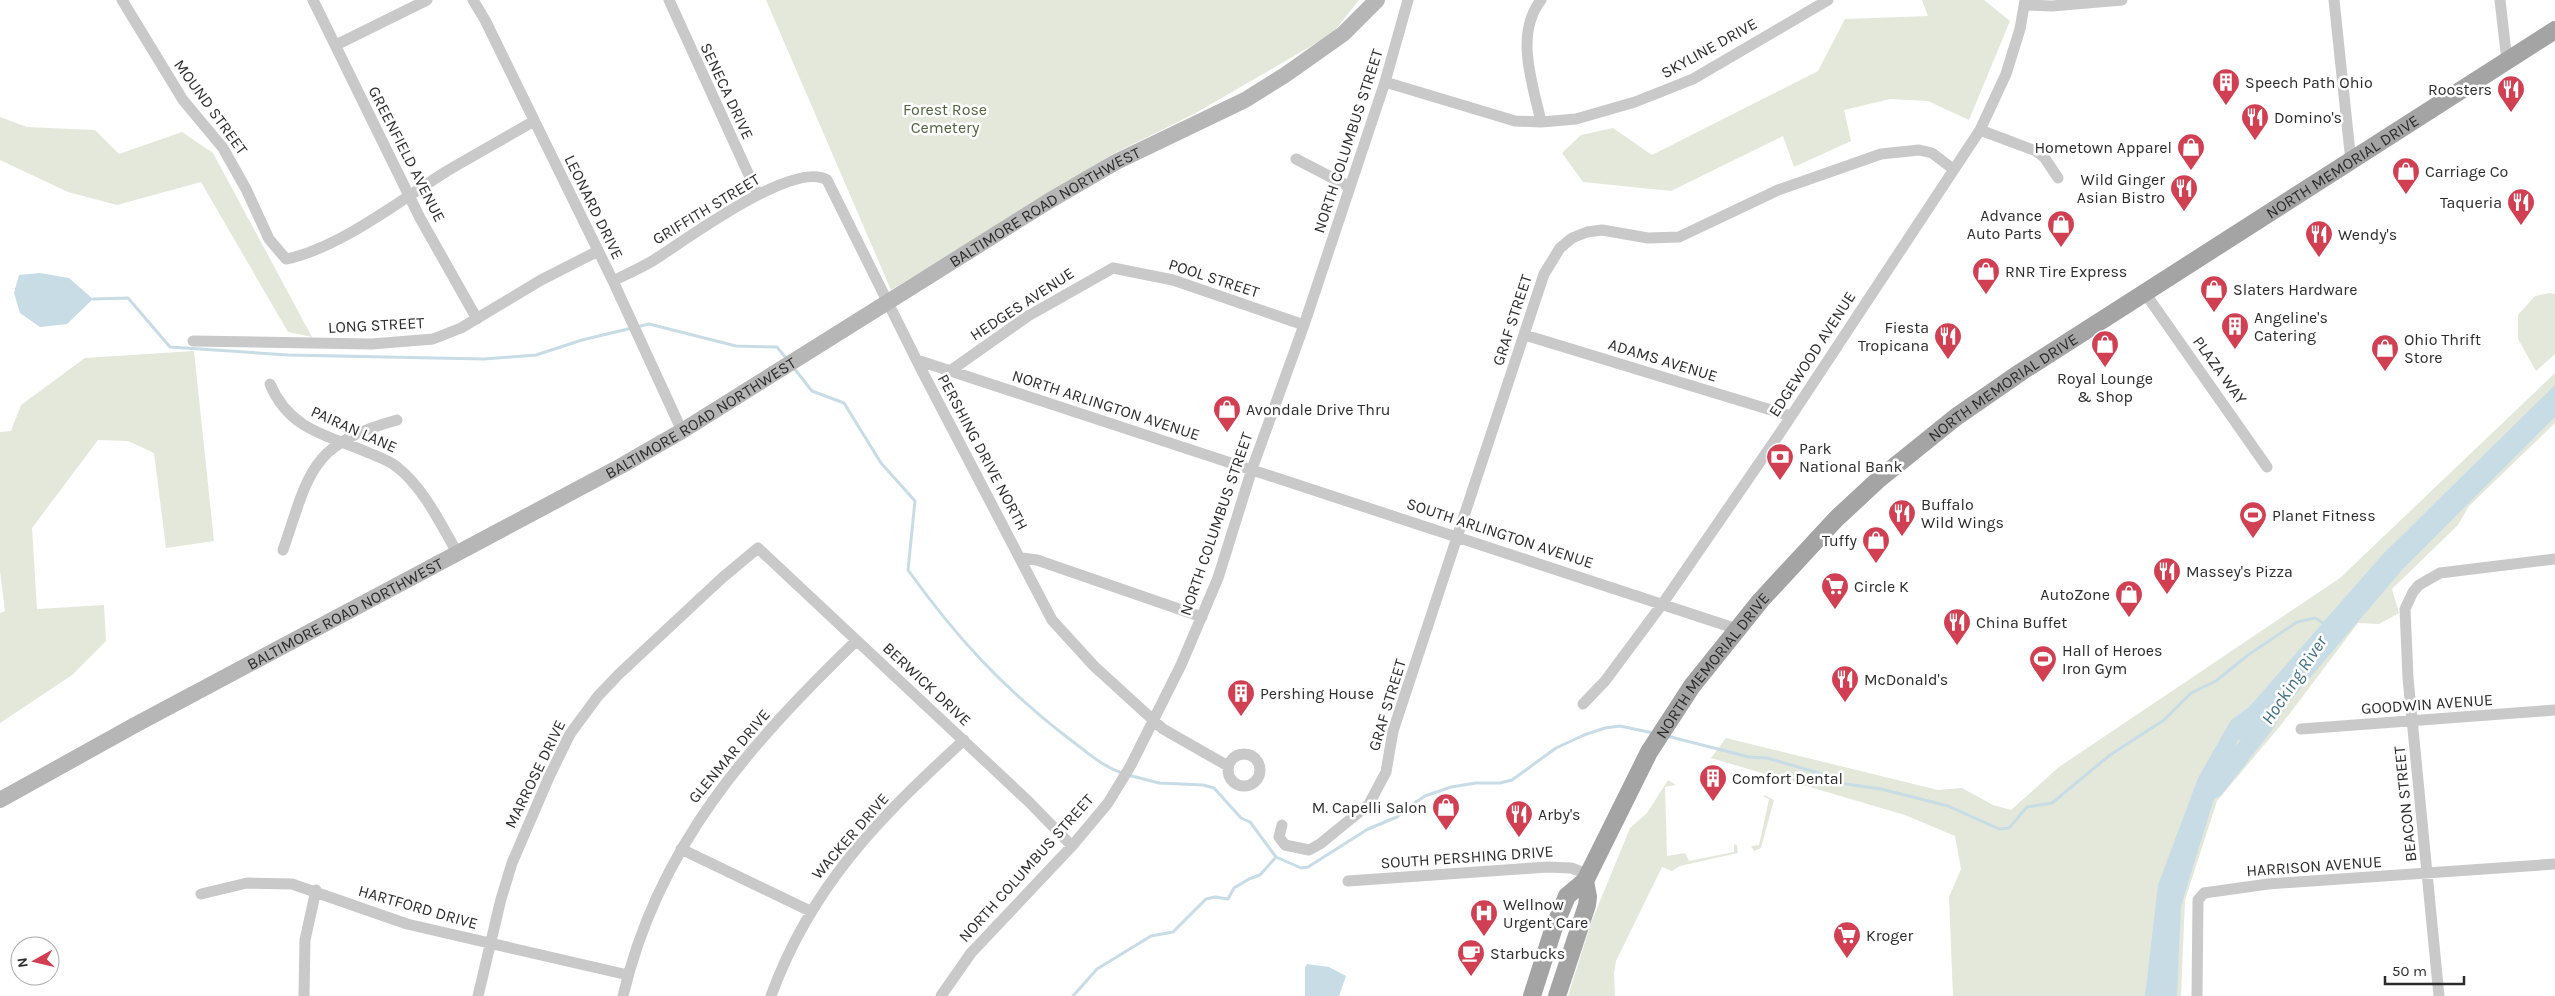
<svg xmlns="http://www.w3.org/2000/svg" width="2555" height="996" viewBox="0 0 2555 996" font-family="Karla,sans-serif">
<style>
.green{fill:#e3e8db}
.water{fill:#c8dce6}
.lines{fill:none;stroke-linecap:round;stroke-linejoin:round}
.stream{stroke:#c8dce6;stroke-width:3}
.river{stroke:#c8dce6;stroke-width:19}
.minor{stroke:#c9c9c9;stroke-width:11}
.secondary{stroke:#b6b6b6;stroke-width:16}
.primary{stroke:#a4a4a4;stroke-width:18}
.labels{text-anchor:middle;dominant-baseline:central;stroke-width:5;stroke-linejoin:round;paint-order:stroke}
.street-label{font-size:16px;fill:#2c2c2c;stroke:#fff}
.poi-label{font-size:16px;fill:#2c2c2c;stroke:#fff;text-anchor:start}
.park-label{font-size:16px;fill:#51623f;stroke:#fff}
.water-label{font-size:18px;font-style:italic;fill:#436f84;stroke:#fff}
</style>
<rect width="100%" height="100%" fill="#fff"/>
<path class="green" d="M766,0H1359L1332,34L1194,114L1113,154L891,290Z
M1922,0H1984L2010,21L1969,120L1928,101L1890,99L1844,110L1851,141L1794,167L1783,136L1671,191L1583,182L1562,153L1581,135L1613,128L1652,155L1818,71L1845,19L1928,16Z
M0,117L27,127L95,130L119,154L182,132L213,153L312,337L288,332L201,182L117,205L68,192L0,160Z
M2550,293L2555,294V354L2536,371L2518,339V315L2535,296Z
M194,351L214,541L166,548L154,453L128,441L98,440L32,528L37,609L104,605L106,641L72,675L0,723V613L5,611L0,571V432L11,431L21,405L85,358Z
M2555,373V423L2469,506L2458,525L2392,589L2399,613L2379,624L2358,623L2281,725L2217,801L2185,900L2181,996H1953L1949,897L1961,869L1955,836L1905,815L1711,758L1726,738L1938,790L1962,788L1993,805L2011,810L2059,767L2340,578Z
M1668,780L1676,785L1665,787L1667,856L1685,853L1689,861L1734,852V844L1737,845L1738,853L1680,866L1672,871L1662,867L1616,961L1614,973L1615,996H1568L1591,923L1630,828L1647,813Z
M1764,795L1774,800L1761,848L1754,851L1751,846L1759,845L1769,799L1764,797Z"/>
<path class="water" d="M40,273L69,278L93,299L67,324L40,327L20,313L14,293L19,275Z
M2555,385V417L2403,569L2278,715L2259,722L2249,735L2237,741L2226,784L2214,799L2181,906L2177,996H2145L2158,885L2198,778L2231,720L2249,707L2382,555Z
M1307,964L1329,967L1346,976L1339,996H1305V967Z"/>
<g class="lines">
<path class="stream" d="M93,299L128,298L170,347L288,355L484,359L536,355L582,340L649,324L736,346L777,347L786,358
M793,367L812,391L844,403L881,463L915,501L908,570C956,637 1002,687 1068,738C1086,751 1101,766 1122,773
M1667,736L1749,757L1767,758L1822,774L1839,783L1881,789L1948,806L1999,829L2009,828L2027,807L2052,803L2110,755L2164,720L2191,693L2216,681L2248,655L2297,622L2315,618L2323,623
M1128,775L1159,783L1203,785L1214,788L1241,818L1250,822L1276,857
M1073,996L1097,969L1151,936L1173,932L1206,899L1215,897L1228,899L1234,888L1249,879L1260,875L1276,857L1301,868L1308,867L1368,829L1397,817L1408,807L1425,796L1451,787L1476,783H1500L1512,780L1556,748L1584,735L1605,728L1620,726L1653,733"/>
<path class="river" d="M2214,789L2264,725L2280,698"/>
<path class="minor" d="M122,0L183,100L223,148L246,189L269,239L286,259C338,249 402,199 447,171C476,154 505,138 534,121
M313,0L420,218L477,319
M473,0L485,20L613,281L682,431
M669,0L758,195
M1541,0C1514,35 1533,84 1541,122
M2334,0L2351,162
M2500,0L2507,61
M2025,5L2052,6L2122,0
M336,45L427,0
M1385,82L1515,121L1541,122L1576,119L1635,102L1693,79L1828,0
M1980,130L2036,151L2044,157L2058,178
M1296,159L1350,187
M613,281C627,274 641,268 654,260C686,240 794,159 827,180L921,369L1052,620L1094,666L1163,729L1228,766
M2145,293L2267,467
M1525,335L1791,416
M193,341L372,344L433,339L461,328L541,280L598,251
M917,360L1737,629
M950,371L1028,316L1113,268L1173,280L1304,325
M270,384C290,431 328,435 369,453C379,457 389,460 397,467C424,488 441,525 458,554
M283,550C310,471 310,444 397,420
M1022,558L1037,560L1202,617
M1583,704L1605,681L1663,603L1784,427L1980,130L2006,74L2020,29L2025,0
M2301,729L2555,710
M1228 770a16 16 0 1 1 32 0a16 16 0 1 1-32 0Z
M1282,825L1279,837L1285,845L1309,850L1320,844L1369,804L1386,772L1393,731L1544,274L1560,248L1572,238L1587,232L1602,230L1648,238L1679,237L1778,190L1881,154L1919,150L1932,153L1953,169
M681,849L810,911
M1348,881L1547,867L1571,868L1588,874
M201,894L247,883L292,884L407,924L628,975
M304,996L305,940L316,890
M478,996L501,899L512,863L549,777L570,734L598,696L619,674L722,578L758,548L1028,801L1072,846
M623,996C658,846 749,745 856,641
M771,996C811,886 879,818 964,740
M941,996L971,953L1072,846L1108,803L1131,765L1181,665L1218,578L1252,469L1304,325L1385,82L1408,0
M2197,996L2198,900L2204,893L2268,884L2555,864
M2439,996L2408,678L2405,609L2413,592L2419,585L2440,573L2555,559"/>
<path class="secondary" id="s1" d="M0,800L135,725L621,466L682,431L1049,201L1116,162L1245,100L1285,75L1343,34L1377,0"/>
<g class="primary">
<path id="s2" d="M1532,996L1553,930L1567,896L1585,881L1649,752L1692,686L1761,600L1836,519L1879,479L1956,417L2021,372L2555,30"/>
<path d="M1557,996L1587,905L1588,897L1585,881"/>
</g>
</g>
<defs>
<g id="building-pin" transform="scale(1.4375)"><path d="M0 17L-7.5 6A9.5 9.5 0 1 1 7.5 6Z" fill="#d13f53" stroke="#fff"/><path d="M-4-6H4V6H1V3H-1V6H-4ZM-2.5-4.3h1.7v1.8h-1.7ZM.8-4.3h1.7v1.8H.8ZM-2.5-1h1.7V.8h-1.7ZM.8-1h1.7V.8H.8Z" fill="#fff"/></g>
<g id="restaurant-pin" transform="scale(1.4375)"><path d="M0 17L-7.5 6A9.5 9.5 0 1 1 7.5 6Z" fill="#d13f53" stroke="#fff"/><path d="M-5-6h1v4h1v-4h1v4h1v-4h1v5L-1.5 .5V6h-2V.5L-5-1ZM5-6V6H3V1.5H1.5Q1.5-4 5-6Z" fill="#fff"/></g>
<g id="shop-pin" transform="scale(1.4375)"><path d="M0 17L-7.5 6A9.5 9.5 0 1 1 7.5 6Z" fill="#d13f53" stroke="#fff"/><path d="M-5-2.5h2.3a2.7 3.5 0 0 1 5.4 0H5L5.5 6h-11ZM-1.5-2.5h3a1.5 2.3 0 0 0-3 0Z" fill="#fff"/></g>
<g id="bank-pin" transform="scale(1.4375)"><path d="M0 17L-7.5 6A9.5 9.5 0 1 1 7.5 6Z" fill="#d13f53" stroke="#fff"/><path d="M-6-4H6V4H-6ZM0-2.3a2.3 2.3 0 1 0 0 4.6a2.3 2.3 0 1 0 0-4.6Z" fill="#fff"/></g>
<g id="stadium-pin" transform="scale(1.4375)"><path d="M0 17L-7.5 6A9.5 9.5 0 1 1 7.5 6Z" fill="#d13f53" stroke="#fff"/><path d="M0-5a6.5 5 0 1 0 0 10a6.5 5 0 1 0 0-10ZM-3.5-1.8h7v3.6h-7Z" fill="#fff"/></g>
<g id="supermarket-pin" transform="scale(1.4375)"><path d="M0 17L-7.5 6A9.5 9.5 0 1 1 7.5 6Z" fill="#d13f53" stroke="#fff"/><path d="M-6-5.5h2.5l.6 2H6L4.5 2H-2.5L-4.4-4H-6ZM-1.5 3.2a1.3 1.3 0 1 0 .1 0ZM3 3.2a1.3 1.3 0 1 0 .1 0Z" fill="#fff"/></g>
<g id="hospital-pin" transform="scale(1.4375)"><path d="M0 17L-7.5 6A9.5 9.5 0 1 1 7.5 6Z" fill="#d13f53" stroke="#fff"/><path d="M-5-5h3v3.5h4V-5h3V5h-3V1.5h-4V5h-3Z" fill="#fff"/></g>
<g id="cafe-pin" transform="scale(1.4375)"><path d="M0 17L-7.5 6A9.5 9.5 0 1 1 7.5 6Z" fill="#d13f53" stroke="#fff"/><path d="M-5.5-4.5H6V0H3Q3 3.5 0 3.5H-2.5Q-5.5 3.5-5.5 0ZM3-3.2v2h1.7v-2ZM-6 4.5H4V6H-6Z" fill="#fff"/></g>
</defs>
<g fill-rule="evenodd">
<use href="#building-pin" x="2226" y="82"/>
<use href="#restaurant-pin" x="2511" y="89"/>
<use href="#restaurant-pin" x="2255" y="117"/>
<use href="#shop-pin" x="2191" y="147"/>
<use href="#shop-pin" x="2406" y="171"/>
<use href="#restaurant-pin" x="2184" y="188"/>
<use href="#restaurant-pin" x="2521" y="202"/>
<use href="#shop-pin" x="2061" y="224"/>
<use href="#restaurant-pin" x="2319" y="234"/>
<use href="#shop-pin" x="1986" y="271"/>
<use href="#shop-pin" x="2214" y="289"/>
<use href="#building-pin" x="2235" y="326"/>
<use href="#restaurant-pin" x="1948" y="336"/>
<use href="#shop-pin" x="2105" y="344"/>
<use href="#shop-pin" x="2385" y="348"/>
<use href="#shop-pin" x="1227" y="409"/>
<use href="#bank-pin" x="1780" y="457"/>
<use href="#restaurant-pin" x="1902" y="513"/>
<use href="#stadium-pin" x="2253" y="515"/>
<use href="#shop-pin" x="1876" y="540"/>
<use href="#restaurant-pin" x="2167" y="571"/>
<use href="#supermarket-pin" x="1835" y="586"/>
<use href="#shop-pin" x="2129" y="594"/>
<use href="#restaurant-pin" x="1957" y="622"/>
<use href="#stadium-pin" x="2043" y="659"/>
<use href="#restaurant-pin" x="1845" y="679"/>
<use href="#building-pin" x="1241" y="693"/>
<use href="#building-pin" x="1713" y="778"/>
<use href="#shop-pin" x="1446" y="807"/>
<use href="#restaurant-pin" x="1519" y="814"/>
<use href="#hospital-pin" x="1484" y="913"/>
<use href="#supermarket-pin" x="1847" y="935"/>
<use href="#cafe-pin" x="1471" y="953"/>
</g>
<g class="labels">
<g class="street-label">
<text transform="translate(1709 48) rotate(-29)">SKYLINE DRIVE</text>
<text transform="translate(727 91) rotate(65)">SENECA DRIVE</text>
<text transform="translate(211 107) rotate(54)">MOUND STREET</text>
<text transform="translate(1348 141) rotate(-72)">NORTH COLUMBUS STREET</text>
<text transform="translate(407 154) rotate(63)">GREENFIELD AVENUE</text>
<text stroke="none"><textPath href="#s2" startOffset="1191">NORTH MEMORIAL DRIVE</textPath></text>
<text transform="translate(594 207) rotate(64)">LEONARD DRIVE</text>
<text stroke="none"><textPath href="#s1" startOffset="1202">BALTIMORE ROAD NORTHWEST</textPath></text>
<text transform="translate(706 209) rotate(-31)">GRIFFITH STREET</text>
<text transform="translate(1214 278) rotate(18)">POOL STREET</text>
<text transform="translate(1022 304) rotate(-33)">HEDGES AVENUE</text>
<text transform="translate(1512 320) rotate(-72)">GRAF STREET</text>
<text transform="translate(376 325) rotate(-3)">LONG STREET</text>
<text transform="translate(1812 354) rotate(-57)">EDGEWOOD AVENUE</text>
<text transform="translate(1663 360) rotate(17)">ADAMS AVENUE</text>
<text transform="translate(2220 370) rotate(54)">PLAZA WAY</text>
<text stroke="none"><textPath href="#s2" startOffset="786">NORTH MEMORIAL DRIVE</textPath></text>
<text transform="translate(1106 405) rotate(18)">NORTH ARLINGTON AVENUE</text>
<text stroke="none"><textPath href="#s1" startOffset="798">BALTIMORE ROAD NORTHWEST</textPath></text>
<text transform="translate(354 429) rotate(24)">PAIRAN LANE</text>
<text transform="translate(983 452) rotate(62)">PERSHING DRIVE NORTH</text>
<text transform="translate(1216 524) rotate(-71)">NORTH COLUMBUS STREET</text>
<text transform="translate(1500 533) rotate(18)">SOUTH ARLINGTON AVENUE</text>
<text stroke="none"><textPath href="#s1" startOffset="392">BALTIMORE ROAD NORTHWEST</textPath></text>
<text stroke="none"><textPath href="#s2" startOffset="381">NORTH MEMORIAL DRIVE</textPath></text>
<text transform="translate(927 684) rotate(43)">BERWICK DRIVE</text>
<text transform="translate(2427 704) rotate(-4)">GOODWIN AVENUE</text>
<text transform="translate(1387 705) rotate(-73)">GRAF STREET</text>
<text transform="translate(729 756) rotate(-50)">GLENMAR DRIVE</text>
<text transform="translate(535 774) rotate(-64)">MARROSE DRIVE</text>
<text transform="translate(2405 804) rotate(-96)">BEACON STREET</text>
<text transform="translate(850 836) rotate(-49)">WACKER DRIVE</text>
<text transform="translate(1467 857) rotate(-4)">SOUTH PERSHING DRIVE</text>
<text transform="translate(2314 866) rotate(-4)">HARRISON AVENUE</text>
<text transform="translate(1026 868) rotate(-48)">NORTH COLUMBUS STREET</text>
<text transform="translate(418 907) rotate(16)">HARTFORD DRIVE</text>
</g>
<g class="poi-label">
<text x="2245" y="82">Speech Path Ohio</text>
<text x="2492" y="89" text-anchor="end">Roosters</text>
<text x="2274" y="117">Domino's</text>
<text x="2172" y="147" text-anchor="end">Hometown Apparel</text>
<text x="2425" y="171">Carriage Co</text>
<text x="2165" y="179" text-anchor="end">Wild Ginger<tspan x="2165" dy="18">Asian Bistro</tspan></text>
<text x="2502" y="202" text-anchor="end">Taqueria</text>
<text x="2042" y="215" text-anchor="end">Advance<tspan x="2042" dy="18">Auto Parts</tspan></text>
<text x="2338" y="234">Wendy's</text>
<text x="2005" y="271">RNR Tire Express</text>
<text x="2233" y="289">Slaters Hardware</text>
<text x="2254" y="317">Angeline's<tspan x="2254" dy="18">Catering</tspan></text>
<text x="1929" y="327" text-anchor="end">Fiesta<tspan x="1929" dy="18">Tropicana</tspan></text>
<text x="2404" y="339">Ohio Thrift<tspan x="2404" dy="18">Store</tspan></text>
<text x="2105" y="378" text-anchor="middle">Royal Lounge<tspan x="2105" dy="18">&amp; Shop</tspan></text>
<text x="1246" y="409">Avondale Drive Thru</text>
<text x="1799" y="448">Park<tspan x="1799" dy="18">National Bank</tspan></text>
<text x="1921" y="504">Buffalo<tspan x="1921" dy="18">Wild Wings</tspan></text>
<text x="2272" y="515">Planet Fitness</text>
<text x="1857" y="540" text-anchor="end">Tuffy</text>
<text x="2186" y="571">Massey's Pizza</text>
<text x="1854" y="586">Circle K</text>
<text x="2110" y="594" text-anchor="end">AutoZone</text>
<text x="1976" y="622">China Buffet</text>
<text x="2062" y="650">Hall of Heroes<tspan x="2062" dy="18">Iron Gym</tspan></text>
<text x="1864" y="679">McDonald's</text>
<text x="1260" y="693">Pershing House</text>
<text x="1732" y="778">Comfort Dental</text>
<text x="1427" y="807" text-anchor="end">M. Capelli Salon</text>
<text x="1538" y="814">Arby's</text>
<text x="1503" y="904">Wellnow<tspan x="1503" dy="18">Urgent Care</tspan></text>
<text x="1866" y="935">Kroger</text>
<text x="1490" y="953">Starbucks</text>
</g>
<g class="park-label">
<text x="945" y="109">Forest Rose<tspan x="945" dy="18">Cemetery</tspan></text>
</g>
<g class="water-label">
<text transform="translate(2294 680) rotate(-56)">Hocking River</text>
</g>
</g>
<g transform="translate(35 961) rotate(262)"><circle r="24" fill="#ffffff" stroke="#ababab"/>
<path d="M0-4L9 19L0 12L-9 19Z" fill="#d13f53"/>
<text y="-8" font-size="14" font-weight="bold" text-anchor="middle" fill="#2c2c2c">N</text>
</g>
<path d="M2385 976v8h79v-8" fill="none" stroke="#2c2c2c" stroke-width="2.5"/>
<text x="2392" y="976" font-size="15" fill="#2c2c2c" stroke="#ffffff" stroke-width="4" paint-order="stroke">50 m</text>
</svg>
